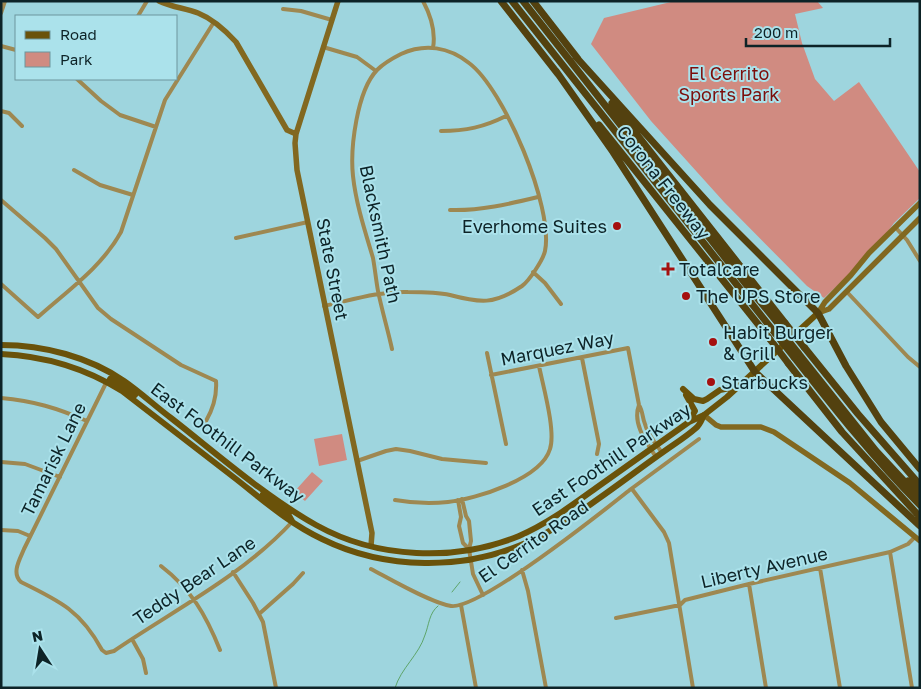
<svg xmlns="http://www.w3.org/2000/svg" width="921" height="689" viewBox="0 0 921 689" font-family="'Golos Text',sans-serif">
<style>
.green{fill:#d08b81}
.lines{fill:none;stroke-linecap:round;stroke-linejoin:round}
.stream{stroke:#5ea56a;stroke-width:1}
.street{stroke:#9e8851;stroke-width:4}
.secondary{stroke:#826820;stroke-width:5.5}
.primary{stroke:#6a520a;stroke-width:6}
.highway{stroke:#53410f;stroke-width:7}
.highway-bridge{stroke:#53410f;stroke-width:7}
.poi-dot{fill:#a5100f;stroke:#abe2eb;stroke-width:2}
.labels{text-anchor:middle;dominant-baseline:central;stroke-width:4;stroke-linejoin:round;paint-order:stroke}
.park-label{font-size:18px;fill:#7c0e0b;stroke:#abe2eb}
.street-label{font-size:18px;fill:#0d2327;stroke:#abe2eb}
.poi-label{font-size:18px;fill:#0d2327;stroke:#abe2eb;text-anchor:start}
</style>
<rect width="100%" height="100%" fill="#9ed5de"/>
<path class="green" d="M675,1H817L823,8L795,14L802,43L815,79L834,101L859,82L920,172V198L894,223L872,253L824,298L807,286L724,202L651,121L591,44L604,18Z
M342,434L347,460L319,466L314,439Z
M312,472L323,481L305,501L294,492Z"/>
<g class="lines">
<path class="stream" d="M452,592L460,582
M395,688C401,668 419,655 425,635C429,625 429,613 438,606"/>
<path class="street" d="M423,1C431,16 436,31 433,48
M283,9L301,11L332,20
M1,13L5,1
M138,16L147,1
M1,46L16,50
M323,47L357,57L376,71
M77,79L101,101L120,115L156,127
M1,111L9,113L22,126
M441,131C466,131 484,127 506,116
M74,170L100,185L133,195
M1,200L45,238L56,249L98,308L111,319L181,365L216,381C217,395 213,409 206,421
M450,210C480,211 509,204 538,197
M895,227L907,240L920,261
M236,238L308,222
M533,272L545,283L561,304
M1,284L38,317C67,291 102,267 121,232L165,100L214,22
M847,292L908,357L920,367
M324,306C352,300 379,291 408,292C421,292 437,292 450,295C480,303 494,305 522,286C529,281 543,260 545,251C554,208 504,89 469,63C449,47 425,43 401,54C393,58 384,63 377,70C357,91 350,148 353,176C356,204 365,231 373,258C375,269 376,280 378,291C382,311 388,330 392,349
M487,353L506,444
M582,358L599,444L597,454
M491,375L628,348L639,405C643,411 642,417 645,424C648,436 656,443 662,453
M107,381L24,549C20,559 11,573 21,582C60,601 81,611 102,650L106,653L114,651C174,610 242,576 292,522
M1,398C34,401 57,408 87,421
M639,405C632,423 646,442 656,457
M357,461L386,451L396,449L410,451L442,459L486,463
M1,462L25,464L60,477
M632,489L664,532L669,543L693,688
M462,499L466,516L469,521L471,541L469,549L473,574L483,595
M395,500C412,503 430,504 448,502C476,499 541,479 550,449C556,431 543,386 539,366
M458,500L461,517L459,526L463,543L469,549
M1,530L18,531L30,536
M890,552L912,688
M161,566C191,589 206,615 220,650
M820,568L840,688
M371,569C390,579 431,603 451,606C480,610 603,511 631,489C654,472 676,456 699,439
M522,570L528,591L546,688
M233,572L253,603L263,622L276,688
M749,584L766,688
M461,605L476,688
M259,614L293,584L303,573
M616,618L680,605L685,600L749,584L890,552L908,544L915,537
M132,639L143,659L146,673"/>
<path class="secondary" d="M159,1C171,7 185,8 198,13C213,19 225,30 236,42L287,130L296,134
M338,1L296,134L295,143L297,170L372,533L371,546
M818,313L825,302L851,275L869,253L920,203
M818,313L829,309L920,218
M704,415L716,425L721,427H761L774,432L850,483L920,541"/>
<path class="primary" d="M1,345C44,345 89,357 124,381C140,392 155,406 171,418C217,454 266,497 316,525C377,559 455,562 519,536C547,524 571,506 596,488C627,466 658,444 689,422L704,415L727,397L818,313
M1,354C45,356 85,368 122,391C160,420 198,450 236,479C264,501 290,524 322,539C385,570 464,571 528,542C553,531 576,515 598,499C621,483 643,466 666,450C676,443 687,436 696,428C700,425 702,419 704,415
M110,379L120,384L135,395
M683,389L694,399L703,401L707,399L720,390L739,386
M686,395L695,411L689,421
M263,494L288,514L292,521"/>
<path class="highway" d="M501,1L558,74
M512,1L775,333
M523,1L745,283L781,327
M533,1L578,59
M576,57L710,205L818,313L846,366L881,422L920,469
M556,71L613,152L755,372L920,526
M612,103L785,323
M599,125L769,338
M804,347L858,414L920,485
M798,353L876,451L920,498
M794,357C834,408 874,459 920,505
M788,363L842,432L920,517
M908,481L920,489"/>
<path class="highway-bridge" d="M785,323L804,347
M779,329L798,353
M775,333L794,357
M769,338L788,363"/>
</g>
<g class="poi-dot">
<circle cx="617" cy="226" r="5"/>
<path d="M665.5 261.5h5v5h5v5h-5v5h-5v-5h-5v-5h5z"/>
<circle cx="686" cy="296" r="5"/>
<circle cx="713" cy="342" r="5"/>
<circle cx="711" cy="382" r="5"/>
</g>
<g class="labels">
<g class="park-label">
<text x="729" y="73">El Cerrito<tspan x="729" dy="21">Sports Park</tspan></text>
</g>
<g class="street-label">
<text transform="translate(664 182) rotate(52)">Corona Freeway</text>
<text transform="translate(381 234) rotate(78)">Blacksmith Path</text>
<text transform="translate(333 269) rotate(79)">State Street</text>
<text transform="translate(557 348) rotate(-11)">Marquez Way</text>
<text transform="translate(228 442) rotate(37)">East Foothill Parkway</text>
<text transform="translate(53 459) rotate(-64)">Tamarisk Lane</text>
<text transform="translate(611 459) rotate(-34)">East Foothill Parkway</text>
<text transform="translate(533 541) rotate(-35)">El Cerrito Road</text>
<text transform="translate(764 567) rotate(-13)">Liberty Avenue</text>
<text transform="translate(194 580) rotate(-34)">Teddy Bear Lane</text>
</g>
<g class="poi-label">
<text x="607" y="226" text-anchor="end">Everhome Suites</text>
<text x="679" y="269">Totalcare</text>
<text x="696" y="296">The UPS Store</text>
<text x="723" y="332">Habit Burger<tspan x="723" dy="21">&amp; Grill</tspan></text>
<text x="721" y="382">Starbucks</text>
</g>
</g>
<rect width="921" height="689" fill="none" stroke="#0d2327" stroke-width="5"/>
<rect x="15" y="15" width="162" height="65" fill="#abe2eb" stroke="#6c969d"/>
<rect x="25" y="31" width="25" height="8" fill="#6a520a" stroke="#6c969d"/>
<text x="60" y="40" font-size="15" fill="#0d2327">Road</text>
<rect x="25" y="52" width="25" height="15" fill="#d08b81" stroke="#6c969d"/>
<text x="60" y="65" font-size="15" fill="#0d2327">Park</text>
<g transform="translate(40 649) rotate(348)" stroke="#abe2eb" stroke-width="4" paint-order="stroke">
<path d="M0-4L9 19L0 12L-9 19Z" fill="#0d2327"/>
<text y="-8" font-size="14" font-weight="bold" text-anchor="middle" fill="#0d2327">N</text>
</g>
<path d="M746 38v8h144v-8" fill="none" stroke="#0d2327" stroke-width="2.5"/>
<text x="754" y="38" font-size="15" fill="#0d2327" stroke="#abe2eb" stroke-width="4" paint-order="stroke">200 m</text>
</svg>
